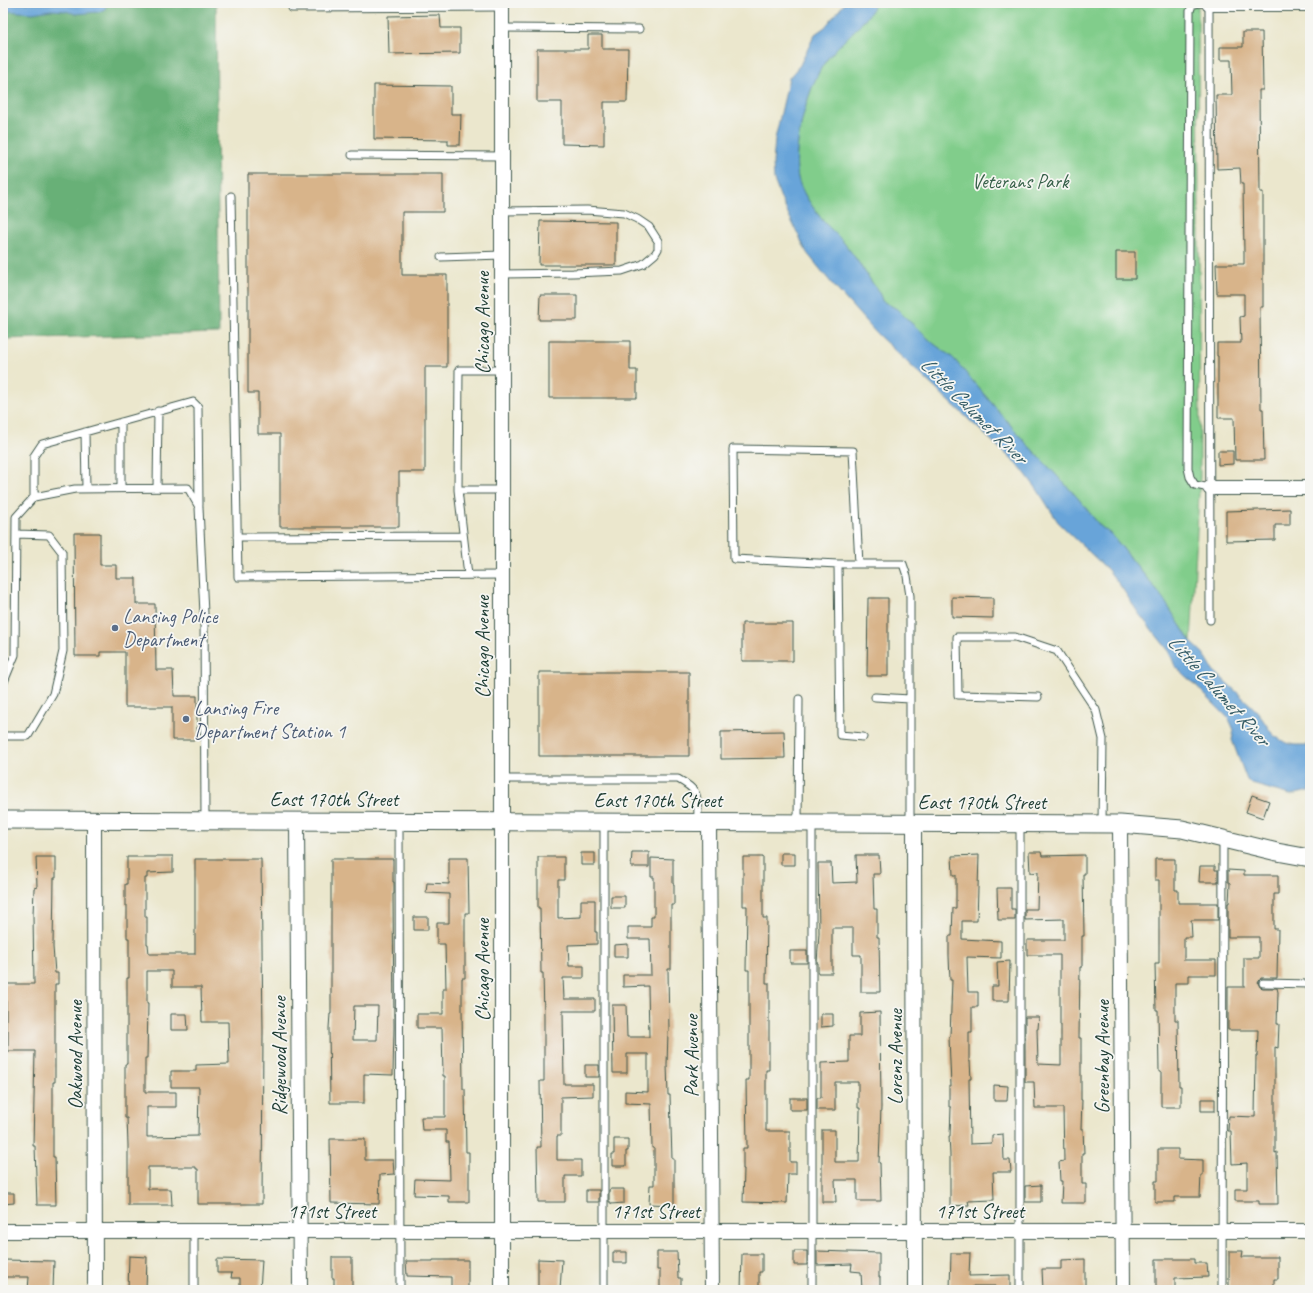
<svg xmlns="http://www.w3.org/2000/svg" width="1313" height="1293" viewBox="0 0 1313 1293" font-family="Caveat,sans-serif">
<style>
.green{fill:#81cd8b;stroke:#508560}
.forest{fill:#68b077;stroke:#447656}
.water{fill:#68a4d9;stroke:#447086}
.building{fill:#d8b48a;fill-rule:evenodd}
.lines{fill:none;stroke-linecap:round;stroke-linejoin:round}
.service-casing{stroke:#3e564b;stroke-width:9}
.minor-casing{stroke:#3e564b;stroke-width:16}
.tertiary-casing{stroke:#3e564b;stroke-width:19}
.service{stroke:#fff;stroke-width:7}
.minor{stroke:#fff;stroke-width:14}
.tertiary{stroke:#fff;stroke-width:17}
.service-dot{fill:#5c6f8a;stroke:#f6f6f2;stroke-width:1.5}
.labels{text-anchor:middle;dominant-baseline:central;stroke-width:3.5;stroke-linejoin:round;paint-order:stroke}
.park-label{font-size:20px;fill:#38614a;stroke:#f6f6f2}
.street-label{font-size:20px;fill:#1f3d34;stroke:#f6f6f2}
.service-label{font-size:20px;fill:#4e5e75;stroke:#f6f6f2;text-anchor:start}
.water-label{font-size:21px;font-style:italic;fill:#355c66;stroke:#f6f6f2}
</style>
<rect width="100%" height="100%" fill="#f6f6f2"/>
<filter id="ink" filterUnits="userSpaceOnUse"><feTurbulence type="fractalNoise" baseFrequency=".025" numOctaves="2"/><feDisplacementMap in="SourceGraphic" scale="8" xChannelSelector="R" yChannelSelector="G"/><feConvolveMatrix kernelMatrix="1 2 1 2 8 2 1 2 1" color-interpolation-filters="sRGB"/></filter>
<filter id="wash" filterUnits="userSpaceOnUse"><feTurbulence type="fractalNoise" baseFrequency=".012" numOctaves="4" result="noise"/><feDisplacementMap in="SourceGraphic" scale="16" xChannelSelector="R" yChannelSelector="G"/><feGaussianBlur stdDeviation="0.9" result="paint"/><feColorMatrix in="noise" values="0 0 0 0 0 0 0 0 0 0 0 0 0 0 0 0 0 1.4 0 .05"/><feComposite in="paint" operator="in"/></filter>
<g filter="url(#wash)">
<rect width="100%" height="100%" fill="#ebe7cd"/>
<path class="green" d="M876,3H1198L1200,476L1191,642L1162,597L1112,535L1100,526L1077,497L1024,441L953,358L934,344L908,320L897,309L882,301C880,292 874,286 869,278C861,266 853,254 844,243C838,235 830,229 823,221C814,209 804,196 799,182C790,153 807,90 823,65C837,43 865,26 876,3Z"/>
<path class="forest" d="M3,3H216L219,333L3,339Z"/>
<path class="water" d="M3,3H107L105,9L99,12L76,14L65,11L51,10L33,13L5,11H3Z
M845,3H876C866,25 837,43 823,65C807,90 790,153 799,182C804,196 814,209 823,221C830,229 838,235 844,243C853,254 861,266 869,278C874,286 880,292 882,301L897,309L908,320L934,344L953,358L1024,441L1077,497L1100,526L1112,535L1162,597L1191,642L1203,653L1213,670L1257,711L1273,735L1286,743L1296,745H1310V791L1290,795L1252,784L1247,780L1232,740L1234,730L1229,719L1205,695L1196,685L1184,675L1175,666L1169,651L1139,614L1122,588L1108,570L1058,522L1037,489L1021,468L877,334L833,285L807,253L782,201L774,180L773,163L775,139L789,78L800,65L815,34L825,27Z"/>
<g id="blocks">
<path class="building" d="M440,15L441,28H460V53L389,54L388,16Z
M1243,32H1262L1263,90H1259L1260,192H1263V307H1260L1261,409H1263L1264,460H1235L1234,418H1218V356H1217V343H1241L1240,317L1244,316V294H1217L1216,264H1244V254L1243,184H1241L1240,168L1217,169L1216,95H1232L1231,60H1220V47H1243Z
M588,35H602V49H628L627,102H604V145L562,144V102H537V49H588Z
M374,85L451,86V114H461L460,145H448V140L374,139Z
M248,174H443V212H402V275H447V367H425V472H399V527H280V434H258V393H248Z
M540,221L616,222V265H539Z
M1116,252H1135V279H1116Z
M540,295H577V320H539Z
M549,341H630V370H637V398H549Z
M1218,451H1233V464L1218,465Z
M1290,509V525H1275V540L1226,541V511Z
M74,533H100V565H116V578H136V604H155L156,670H173L174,696H197V740H172V707H125V652H100V656H75Z
M952,597L993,598V618L952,617Z
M868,598H888V676H867Z
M742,623H793V661H742Z
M539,672H689V756H539Z
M784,731L785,758L721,759V732Z
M1252,795L1269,801L1263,818L1246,812Z
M632,852H649V867H631Z
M1029,852H1041L1042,856L1085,855V874H1083L1084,936H1082V967H1080L1079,1038H1081V1100H1082L1081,1129H1083L1084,1153H1082V1184H1086V1203H1061L1062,1181H1060L1059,1162L1064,1161L1063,1108H1035L1034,1082H1025V1017H1039L1038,1029H1037L1038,1064L1061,1065V1025H1060V955H1027V940H1064V919L1025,920V909H1037L1038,872L1030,873Z
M581,853H595V865H581Z
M781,853H795V865H781Z
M856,855H879L880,874H873L874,909H877V937H879L880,992H861V955H853V928H832V973H818V963H817L819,933L818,863H831L832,883L857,882Z
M979,855L977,921H962V939L1001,941V958L967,957L968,992H978V1007H972V1032H969V1061H970L971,1079H969L970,1144L992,1143V1135L1003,1134L1004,1160H1010L1011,1172H993L994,1200L968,1201L969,1205L950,1206V1155L949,1136H950L951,1107H949V1086H951L949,1037H950L952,980H950L949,956V936H952L953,908H956V875H953L952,856Z
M156,856H173V872L147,873V878H145V917H147V944H148L149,954H195V859H261L263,1031L262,1204H198V1169H196V1167H148V1189H171L172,1205H128V1145L127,1118H125V1064H127V978H129V938H127V905H125V884H127V857H156ZM147,971H172V987H201L202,1022H228L229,1064L196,1065V1071H171V1087H199L198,1136L147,1137V1107H176V1092H145V1058H147L148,1003H147Z
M36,857H56V878H54L53,947L55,973H58V984H55V1082H53V1157H55L56,1205H37L35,1146H33L35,1051H8V1030H6V1001H3V984H34L33,915L34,888L37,887Z
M538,857H564V880H558V918L581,917V900H595V932H597V944L568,945L569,966H584V978H563L564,999H595V1011H563L564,1084H593V1096L561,1097V1136H557V1160H581V1176H565V1202H538L537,1147H541L540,1081H544V1016L543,973H541L540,908H538Z
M743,857H763V918H767L766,983H769V1070H766V1131H790V1162H796V1174H788L787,1203L743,1202L744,1169H743V1148H747L746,1080H749V970H746L747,906H743Z
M449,858H468L469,913H465V978H462V1009L463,1089H465L466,1152H469V1202H449V1196L414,1195L415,1179L450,1180L449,1142H446V1130H422L421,1117H445V1076H443L442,1028H417V1014H443V989H446L445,944H437V923H449V894L426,893L427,883L449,884Z
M651,858L673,859V884H674V905H671V969H668L669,1031H668L667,1065L668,1095H670L672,1159H674V1205L649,1204L650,1185H654V1148H652L651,1104L625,1103V1091L648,1092V1054H627V1073H613L612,1005H626L627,1037H649L648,986L623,987V975H651L650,939H628V927H651V917H654V877H651Z
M331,859H393V882H394V894H393L394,1027L393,1075L364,1074V1103H330L329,1028L330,1014H331ZM354,1006H378L377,1040H353Z
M1155,859H1175V890H1178V903H1218V920H1191L1192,937H1184V960H1216V975H1189V983H1175V1020H1178L1179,1086H1181V1107H1161V1072H1159L1158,1010H1156L1155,964H1159V880H1155Z
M1200,866H1215V870H1218V882H1199Z
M1228,870L1244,871V875H1278V894H1274V929H1278L1277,978H1261L1258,983L1260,987L1263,988H1277L1278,992L1277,1024H1279L1278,1048L1275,1047V1153L1277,1152L1278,1204H1259V1201H1235V1189H1247V1163L1232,1164L1231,1131H1228L1229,1116L1255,1117L1256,1056H1257L1258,1030H1228V987H1244V958H1259V937H1228V903H1229L1230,883L1228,882Z
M997,888H1011V909H1015V920H998Z
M611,896H625V908H611Z
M414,917H428V930H414Z
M628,944V957H614V945Z
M790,951H807V963H790Z
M1010,961L1009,1001H992V986H998L997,962Z
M880,1012L881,1107L879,1163H880L881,1201H857V1180H835L836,1202H822V1130H835V1162H859L860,1110V1108H858V1082H835V1110H817V1098H821V1063L849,1062V1036H860V1013Z
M171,1014H187L188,1030H171Z
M821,1014H833V1026L821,1027Z
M585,1065H599V1077H585Z
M994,1085L1008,1086L1007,1101H994Z
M790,1098H807V1110H790Z
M1201,1099H1215V1111H1201Z
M330,1139H365V1160H393L394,1174L380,1175L379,1204L331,1203Z
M614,1139H628V1151H626V1166H612V1154H614Z
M1158,1149H1178V1159L1203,1160V1175H1201L1200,1197H1175V1202H1155V1181H1158Z
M1041,1185V1202H1025V1186Z
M611,1189H624V1203L611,1204V1202H609V1190Z
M586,1190H599V1202H586Z
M3,1193H14V1203L3,1204Z
M794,1251H807V1265H794Z
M817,1251L879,1253V1277H880V1290H862L861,1272L851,1271L852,1264L817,1265Z
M1229,1251H1243L1242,1257H1278V1279H1274V1290H1229Z
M613,1252H627V1263H613Z
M657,1252H677L678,1278H681V1290H660V1270H657Z
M951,1253H970L969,1276L1010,1275V1288H995V1286H973V1290H950Z
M742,1254H762V1272H759V1290H741Z
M129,1256L147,1257L146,1290H128Z
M332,1257H352V1290H334V1278H332Z
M217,1259L262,1260L260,1290H240V1278H231L232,1273H217Z
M538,1259L562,1260L560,1290H538Z
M1085,1259V1290H1043L1042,1269H1061V1260Z
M1156,1259H1194V1263H1207L1208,1277L1175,1278V1290H1156Z
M3,1260L54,1261L53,1290H28L29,1277H3Z
M433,1260H468V1290H451V1277L407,1276L406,1261H433Z"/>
</g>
</g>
<g filter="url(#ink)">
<use href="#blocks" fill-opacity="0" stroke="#3e564b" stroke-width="1"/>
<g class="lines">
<g class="service-casing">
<path id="service" d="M1209,3L1210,620
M1209,4L1199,3L1192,5L1190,11L1188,468L1190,477L1195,485L1210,488
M292,8L502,7
M502,28L639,29
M352,155L502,156
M231,196L238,577L502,575
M502,211L587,210L624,213L637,219L649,227L658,241V249L655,254L643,264L622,271L573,273L502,274
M441,257L502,255
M502,370H459L458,490H502
M121,422V488
M85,432L86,488
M157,488L158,411
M458,490L468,575
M34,497V456L42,444L193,402L198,407L199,505
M237,537L463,536
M838,564L734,559L733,449L853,451L859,564
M3,684L15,655L16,517L34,497L75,489L188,488L199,507L204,614L205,821
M875,697L910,699V823
M1038,697L958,695L957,637H1015L1057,651L1096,710L1103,739L1102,824
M3,736H28L53,694L63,651L62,552L49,535L16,534
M863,737L840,735L838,564H903L907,576L910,596V699
M502,779H678C702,792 697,797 698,822
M399,822L400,1290
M604,822V1290
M798,823L799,699
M1263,983L1310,984
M194,1231V1290
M812,1290V823
M1020,1290V824
M1222,1290L1223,839"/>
</g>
<g class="minor-casing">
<path id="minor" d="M1209,4H1310
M1210,488H1310
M94,821L95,1290
M297,821L300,1290
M709,823L712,1290
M914,823L915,1290
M1120,824L1123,1290
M3,1231H1310
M502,1290V3"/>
</g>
<g class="tertiary-casing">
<path id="tertiary" d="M3,820L1120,824L1182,829L1277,852L1310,858"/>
</g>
<use href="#service" class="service"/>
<use href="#minor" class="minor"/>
<use href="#tertiary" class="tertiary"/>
</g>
</g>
<g class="service-dot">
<circle cx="115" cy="628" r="4"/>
<circle cx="186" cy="719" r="4"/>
</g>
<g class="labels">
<g class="park-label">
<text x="1020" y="181">Veterans Park</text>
</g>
<g class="street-label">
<text transform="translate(482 323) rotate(-90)">Chicago Avenue</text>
<text transform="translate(482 647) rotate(-90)">Chicago Avenue</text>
<text x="334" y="799">East 170th Street</text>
<text x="658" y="800">East 170th Street</text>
<text x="982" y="802">East 170th Street</text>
<text transform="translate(482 970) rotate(-90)">Chicago Avenue</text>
<text transform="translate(75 1055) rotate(-90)">Oakwood Avenue</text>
<text transform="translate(279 1056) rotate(-90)">Ridgewood Avenue</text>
<text transform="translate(691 1056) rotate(-90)">Park Avenue</text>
<text transform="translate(895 1057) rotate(-90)">Lorenz Avenue</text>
<text transform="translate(1102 1057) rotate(-90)">Greenbay Avenue</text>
<text x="332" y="1211">171st Street</text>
<text x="656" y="1211">171st Street</text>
<text x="980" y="1211">171st Street</text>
</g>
<g class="service-label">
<text x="123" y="616">Lansing Police<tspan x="123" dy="23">Department</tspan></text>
<text x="194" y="708">Lansing Fire<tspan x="194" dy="23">Department Station 1</tspan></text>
</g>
<g class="water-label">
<text transform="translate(974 410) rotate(45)">Little Calumet River</text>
<text transform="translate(1219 690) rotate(48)">Little Calumet River</text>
</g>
</g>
<rect width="1313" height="1293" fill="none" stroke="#f6f6f2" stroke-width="16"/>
</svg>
